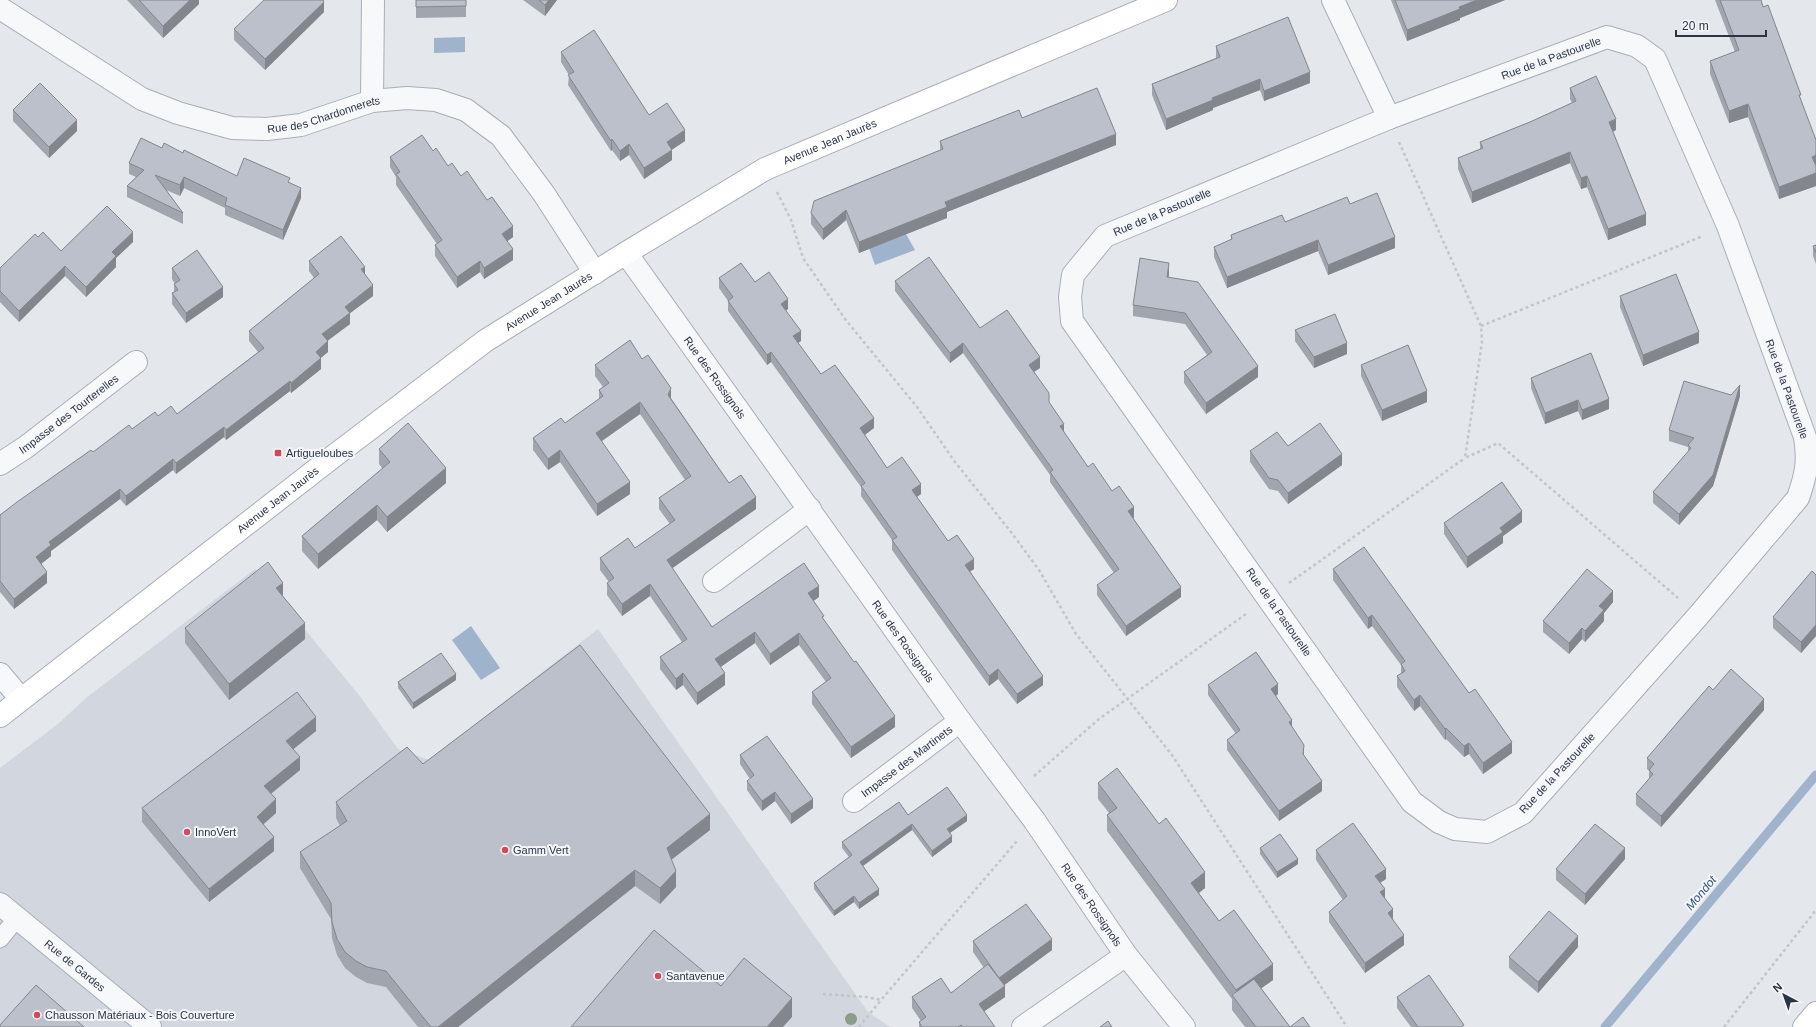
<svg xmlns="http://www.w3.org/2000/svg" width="1816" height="1027" viewBox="0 0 1816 1027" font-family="Arial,sans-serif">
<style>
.built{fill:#d2d6de}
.water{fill:#9fb4cc}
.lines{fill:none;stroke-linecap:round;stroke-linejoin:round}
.stream{stroke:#9fb4cc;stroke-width:9}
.lane-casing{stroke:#a9aeb7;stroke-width:19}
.street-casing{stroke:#a9aeb7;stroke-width:24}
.secondary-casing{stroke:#a9aeb7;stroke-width:24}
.primary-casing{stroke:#a3abb8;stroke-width:24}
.path{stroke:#c2c5cb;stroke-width:2.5;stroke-dasharray:3 3;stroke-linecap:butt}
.lane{stroke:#f7f8fa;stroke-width:17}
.street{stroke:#f7f8fa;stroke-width:22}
.secondary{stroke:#fff;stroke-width:22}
.primary{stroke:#fff;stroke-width:22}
.tree{fill:#899d89}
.wall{fill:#a1a5ae}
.shaded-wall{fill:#83868d}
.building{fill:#bbc0ca;stroke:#83868d}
.poi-dot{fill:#d1495b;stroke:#f4f6f9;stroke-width:1.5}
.labels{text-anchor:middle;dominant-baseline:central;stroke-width:4;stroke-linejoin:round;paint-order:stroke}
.street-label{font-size:11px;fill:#2b3445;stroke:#f4f6f9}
.poi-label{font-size:11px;fill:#2b3445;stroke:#f4f6f9;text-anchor:start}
.water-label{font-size:12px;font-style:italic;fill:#34527a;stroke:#f4f6f9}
</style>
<rect width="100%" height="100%" fill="#e4e7ec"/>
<path class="built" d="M255,569L359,695L398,749L429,760L598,629L868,1012L890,1027H0V768L59,723L86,698Z"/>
<path class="water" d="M465,37V52L434,53V38Z
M906,234L915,250L875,265L869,248Z
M471,626L500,668L481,680L452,640Z"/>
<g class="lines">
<path class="stream" d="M1605,1027L1816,775"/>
<g class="lane-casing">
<path id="lane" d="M0,939L17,918"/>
</g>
<g class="street-casing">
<g id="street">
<path d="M1333,0L1389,118"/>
<path id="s1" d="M0,8L142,99L178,113L232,128L267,129L301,125L372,101L407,98L436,100L466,110L501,136L544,194L595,273"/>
<path d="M1607,37L1637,46L1655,59L1728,226L1805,437C1809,462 1806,475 1798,498L1699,615L1523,813L1487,832L1455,829L1439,822L1412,802L1072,321L1070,297L1073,275L1105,236L1389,118Z"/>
<path d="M372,101L373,0"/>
<path id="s2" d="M626,253L960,721L1034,820L1126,955L1184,1027"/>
<path id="s3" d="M0,464L26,447L136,362"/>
<path d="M714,581L810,509"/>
<path d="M0,674L21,699"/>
<path id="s4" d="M854,801L960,721"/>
<path id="s5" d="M0,904L150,1027"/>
<path d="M1023,1027L1126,955"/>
</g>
</g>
<g class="secondary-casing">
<g id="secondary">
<path id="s6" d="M0,716L330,459L485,341L626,253L765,169L1166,0"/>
</g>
</g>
<g class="primary-casing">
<path id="primary" d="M1804,1027L1816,1013"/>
</g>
<path class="path" d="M1399,142L1481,326L1482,342L1465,458L1498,443L1678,598
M777,192L791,220L803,258L845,319L917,407L955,462L1011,532L1039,570L1076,634L1172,755L1347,1027
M1481,326L1703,236
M1289,583L1465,458
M1034,776L1099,719L1246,614
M823,994L866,997L881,1000L1017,841
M859,1027L881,1000
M1724,1027L1816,910"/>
<use href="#lane" class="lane"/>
<use href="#street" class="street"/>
<use href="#secondary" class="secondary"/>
<use href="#primary" class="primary"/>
</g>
<circle class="tree" cx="851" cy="1019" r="6"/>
<path class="wall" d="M127,0H199V4L163,38Z
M416,0H466V17L416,18Z
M523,0H557L545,16Z
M1391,0H1505L1460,18V20L1407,41Z
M1715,0H1761L1801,100L1816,173V186L1779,199L1748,117L1729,123L1710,74V61L1735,52Z
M324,12L265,70L234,40V29Z
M1216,46L1310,83L1264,101L1260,90L1213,108V110L1166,130L1152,95V84L1216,58Z
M561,52L685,141L671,150L672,160L644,179L629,155L620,161L612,150L611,151L568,85L569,75L561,62Z
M1570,88L1616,130L1613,132L1646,225L1608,240L1587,187L1581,189L1570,163L1472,203L1458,169V158L1480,150V142L1530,122L1572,103L1570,99Z
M13,110L77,131L49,158L13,121Z
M1022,118L1116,145L947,212V218L859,253L846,220L823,240L811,224V213L940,150V141Z
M162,148L183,153L237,176L290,183L301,198L283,240L225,215V208L184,188L180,196L166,190L183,213V224L127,197V186L136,177L129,174V163Z
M433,151L448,166L461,176L513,237L507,241L513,260L484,279L480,272L457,288L435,256V245L437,244L396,185V177L390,167V157Z
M1350,204L1395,248L1328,275L1318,251L1227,288L1214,257V247L1231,240V235L1285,222Z
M38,237L61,251L133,242L116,258V267L86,297L65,276L19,322L0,302V268Z
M1816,245V264L1813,256V246Z
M309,261L365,274L373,296L350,313V324L327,341L328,352L320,358L321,369L291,393L290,391L226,440L224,437L176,474L173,470L126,506L120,499L51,551V556L41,564L47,583L14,609L0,592V515L93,452L132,429L158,416L177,414L258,352L249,341V331L314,278L309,271Z
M172,268L223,297L186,323L172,304V293L174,292V284H175L172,279Z
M1169,274L1168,277L1258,377L1206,414L1184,383V372L1207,355L1185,324L1133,316V305Z
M719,278L755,282L788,309L786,310L801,341L798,343L821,374L874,428L865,435L887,468L921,494L917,497L948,541L974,569L970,571L1043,685L1017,704L998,679L989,686L892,550V540L861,496V487L771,362L767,365L728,311V301L719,288Z
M895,281L980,328L1040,368L1034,372L1064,432L1088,467L1112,491L1134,518H1133L1181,597L1126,636L1097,595V585L1114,573L1050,482V475L963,353L950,363L895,291Z
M1620,296L1699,343L1643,366L1620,307Z
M1295,330L1347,354L1314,368L1295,341Z
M642,359L671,398L729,483L756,509L672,568L712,627L819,597L813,601L824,620L895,727L851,758L812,704V692L826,682L799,645L770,665L755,643L720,667L725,685L697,705L683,685L676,690L660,669V657L682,642L650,596L622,616L607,595V583L609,582L600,570V558L635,548L670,524L659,509V498L685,480L640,414L602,441L630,494L597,516L560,462L548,470L533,450V438L565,423L599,399V390L603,387L595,376V365Z
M1361,365L1427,402L1382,421L1361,376Z
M1531,378L1609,409L1582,420L1578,411L1545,424L1531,388Z
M1731,395L1740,396L1713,486L1679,525L1653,503V492L1688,452V447L1669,441V430Z
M1288,446L1342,465L1288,504L1278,491L1269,489L1250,462V451Z
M379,449L446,483L387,532L377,520L318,569L302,551V536L383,469L379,464Z
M1522,522L1503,536V543L1467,568L1444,534V523Z
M1333,569L1469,693L1512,753L1483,774L1469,754L1464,757L1446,739L1445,740L1420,706L1414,711L1397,687V676L1401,674V665L1372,626L1368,629L1333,580Z
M1816,575V636L1801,653L1773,628V617Z
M283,597L305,639L229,700L185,643V628Z
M1613,602L1604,613V621L1585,642L1582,639L1569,654L1543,632V621Z
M456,680L413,709L398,688V682Z
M1208,685L1278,694L1276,696L1292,728L1304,756L1322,791L1279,821L1227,750V740L1236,734L1208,695Z
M1713,690L1764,710L1661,827L1636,805V794L1649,779V771L1647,769V758Z
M316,731L293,749L300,770L271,794L276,813L263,824L274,851L209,902L142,822V808Z
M740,755L813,808L791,824L775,801L762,811L747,790V781L750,779L740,764Z
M423,764L710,830L671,860L676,887L660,904L635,886L458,1027H418L386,987L367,983L356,977L345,968L337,955L332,938L331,919L300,868V852L340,826L336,818V802Z
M1098,783L1205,888L1199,893L1219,921L1273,980L1261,988L1290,1027H1245L1232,1010V999L1107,831V815L1109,813L1098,799Z
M908,815L967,821L950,833L952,842L932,857L912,830L863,866L879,895L859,909L854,902L834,916L814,889V883L849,857L842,848V842Z
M1260,848L1298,864L1277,878L1260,854Z
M1316,850L1386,879L1380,883L1385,898L1393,919L1404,945L1365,973L1329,922V912L1343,900L1316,860Z
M1625,859L1585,905L1556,880V869Z
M973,941L1052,950L1004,985L1005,997L984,1011L995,1027H919V1022L921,1021L912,1008V997L951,993L984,968L973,952Z
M1578,947L1538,993L1509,968V957Z
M1397,997L1464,1027H1411L1397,1008Z"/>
<path class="shaded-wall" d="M190,0H199V4L163,38V26Z
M549,0H557L545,16V5Z
M1477,0H1505L1460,18V20L1407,41V30L1459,7Z
M324,2V12L265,70V59Z
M1310,72V83L1264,101V91Z
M1260,79V90L1213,108V110L1166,130V119L1212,98Z
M1748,104V117L1729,123V111Z
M1616,119V130L1609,133V122Z
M77,120V131L49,158V147Z
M685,130V141L667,153V142Z
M1116,134V145L947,212V218L859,253V242L945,202Z
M612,139V150L611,151V141Z
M629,144V155L620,161V151Z
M672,150V160L644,179V168Z
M1570,152V163L1472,203V192Z
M1816,155V168L1812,157Z
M1816,173V186L1779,199V187Z
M1587,176V187L1581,189V178Z
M184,177V188L180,196V185Z
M301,188V198L283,240V230Z
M846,210V220L823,240V229Z
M1646,214V225L1608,240V229Z
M513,226V237L502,245V234Z
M133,232V242L116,258V267L86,297V287L112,252Z
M1395,237V248L1328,275V265Z
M1318,240V251L1227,288V277Z
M513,249V260L484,279V268Z
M480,261V272L457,288V277Z
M1169,263V274L1167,288V277Z
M65,266V276L19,322V311Z
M365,267V277L361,269Z
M373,285V296L345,317V307Z
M223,287V297L186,323V313Z
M788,299V309L781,314V304Z
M350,313V324L322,345V334Z
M801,331V341L793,346V336Z
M1699,332V343L1643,366V355Z
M328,341V352L316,362V352Z
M963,343V353L950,363V353Z
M1347,343V354L1314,368V357Z
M771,352V362L767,365V355Z
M1040,357V368L1029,375V365Z
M321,358V369L291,393V383Z
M1258,366V377L1206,414V403Z
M290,381V391L226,440V430Z
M1740,385V396L1713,486L1679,525V514Z
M671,388V400L668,395Z
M1427,391V402L1382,421V410Z
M1609,399V409L1582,420V410Z
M1578,400V411L1545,424V413Z
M640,402V414L596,445V433Z
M874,418V428L860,438V428Z
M1064,424V434L1060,426Z
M224,427V437L176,474V463Z
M560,450V462L548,470V459Z
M1342,454V465L1288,504V493Z
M173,459V470L126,506V496Z
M446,468V483L387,532V517Z
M630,482V494L597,516V504Z
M921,484V494L912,500V490Z
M120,489V499L51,551V556L36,568V557L49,542Z
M756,497V509L667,572V560Z
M377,505V520L318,569V554Z
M1134,507V518L1128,522V511Z
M1522,511V522L1503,536V543L1467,568V557L1500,528Z
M974,559V569L965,575V565Z
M47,572V583L14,609V599Z
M283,583V598L276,588Z
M650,584V596L622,616V604Z
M819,586V597L808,605V593Z
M1181,587V597L1126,636V626Z
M1613,591V602L1604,613V621L1585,642V631L1599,606Z
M1372,615V626L1368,629V618Z
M305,623V639L229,700V684Z
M1816,625V636L1801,653V642Z
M1582,628V639L1569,654V643Z
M755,632V643L715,671V659Z
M799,633V645L770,665V654Z
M998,669V679L989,686V676Z
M683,673V685L676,690V679Z
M725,673V685L697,705V693Z
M456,674V680L413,709V703Z
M1043,676V685L1017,704V694Z
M1278,684V694L1271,699V689Z
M1420,695V706L1414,711V700Z
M1764,699V710L1661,827V816Z
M895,716V727L851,758V747Z
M316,717V731L286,755V741Z
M1292,720V730L1289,722Z
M1446,728V739L1445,740V729Z
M1512,742V753L1483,774V763Z
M1469,743V754L1464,757V746Z
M1304,745V755L1303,764V754Z
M300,757V770L264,799V786Z
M1322,781V791L1279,821V811Z
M775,792V801L762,811V801Z
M276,799V813L257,830V817Z
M813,799V808L791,824V814Z
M710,814V830L667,863V848Z
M967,815V821L947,835V829Z
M912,824V830L860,868V862Z
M952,836V842L932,857V851Z
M274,837V851L209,902V889Z
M1625,848V859L1585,905V894Z
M1298,859V864L1277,878V872Z
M1386,869V879L1375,886V876Z
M635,870V886L458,1027H438Z
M676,871V887L660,904V888Z
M1205,872V888L1191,899V883Z
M879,889V895L859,909V903Z
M1385,889V899L1380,892Z
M854,896V902L834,916V911Z
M1393,909V920L1388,913Z
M1404,935V945L1365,973V963Z
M1578,936V947L1538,993V982Z
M1052,939V950L999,989V978Z
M1273,964V980L1239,1004L1236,1001V990Z
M1005,986V997L979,1015V1004Z
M792,998V1017L783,1027H767Z"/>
<path class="building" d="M139,0H190L163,26Z
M264,0H323L324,2L265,59L234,29Z
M416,0H466V6L416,7Z
M539,0H549L545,5Z
M1395,0H1477L1459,7L1460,9L1407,30Z
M1720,0H1761L1763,7L1768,5L1801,95H1799L1816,140V155L1812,157L1816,166V173L1779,187L1748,104L1729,111L1710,61L1739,50Z
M1288,17L1310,72L1264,91L1260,79L1212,98L1213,100L1166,119L1152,84L1220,57L1216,46Z
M594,30L649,115L667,103L685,130L667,142L672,150L644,168L629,144L620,151L612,139L611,141L568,75L574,72L561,52Z
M1596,76L1616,119L1609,122L1646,214L1608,229L1587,176L1581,178L1570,152L1472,192L1458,158L1483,148L1480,142L1530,122L1576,101L1570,88Z
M40,83L77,120L49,147L13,110Z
M1097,88L1116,134L945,202L947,207L859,242L846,210L823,229L811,213L814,201L943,149L940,141L1019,110L1022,118Z
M422,135L433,151L436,148L448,166L452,163L461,176L467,171L487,200L492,197L513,226L502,234L513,249L484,268L480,261L457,277L435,245L442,240L396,174L400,172L390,157Z
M141,138L162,148L164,143L183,153L184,150L237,176L244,158L290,178L288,182L301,188L283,230L225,205L227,198L184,177L180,185L155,175L183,213L127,186L144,170L129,163Z
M1377,193L1395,237L1328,265L1318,240L1227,277L1214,247L1232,239L1231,235L1282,215L1285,222L1347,197L1350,204Z
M107,206L133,232L112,252L116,256L86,287L65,266L19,311L0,291V268L35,234L38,237L43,232L61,251Z
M341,236L365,267L361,269L373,285L345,307L350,313L322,334L328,341L316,352L321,358L291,383L290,381L226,430L224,427L176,463L173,459L126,496L120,489L49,542L51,545L36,557L47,572L14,599L0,581V515L17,502L91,450L93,452L129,425L132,429L155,412L158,416L171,406L177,414L264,348L249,331L319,274L309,261Z
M1816,245V253L1813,246Z
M197,250L223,287L186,313L172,293L178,290L174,284L180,280L172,268Z
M929,257L980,328L1007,310L1040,357L1029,365L1049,393V402L1064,424L1060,426L1088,467L1093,463L1112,491L1119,486L1134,507L1128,511L1181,587L1126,626L1097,585L1119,569L1050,472L1053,470L963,343L950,353L895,281Z
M1140,258L1169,263L1167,277L1198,282L1258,366L1206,403L1184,372L1212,352L1185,313L1133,305Z
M741,263L755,282L769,272L788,299L781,304L801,331L793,336L821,374L835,365L874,418L860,428L887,468L902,457L921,484L912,490L948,541L957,535L974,559L965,565L1043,676L1017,694L998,669L989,676L892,540L897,537L861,486L865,483L771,352L767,355L728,301L733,297L719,278Z
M1676,274L1699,332L1643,355L1620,296Z
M1335,314L1347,343L1314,357L1295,330Z
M630,340L642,359L648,355L671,388L668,395L729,483L741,475L756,497L667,560L712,627L804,563L819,586L808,593L824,616L822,617L854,662L856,661L895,716L851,747L812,692L831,678L799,633L770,654L755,632L715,659L725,673L697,693L683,673L676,679L660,657L687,639L650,584L622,604L607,583L614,578L600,558L628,538L635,548L675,520L659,498L691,476L640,402L596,433L630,482L597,504L560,450L548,459L533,438L561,418L565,423L603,396L599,390L609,383L595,365Z
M1408,345L1427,391L1382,410L1361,365Z
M1591,353L1609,399L1582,410L1578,400L1545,413L1531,378Z
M1684,381L1731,395L1740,385L1713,475L1679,514L1653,492L1691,448L1688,445L1694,438L1669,430Z
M408,423L446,468L387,517L377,505L318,554L302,536L390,462L379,449Z
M1320,423L1342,454L1288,493L1278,480L1269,478L1250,451L1277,432L1288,446Z
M1502,482L1522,511L1500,528L1503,532L1467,557L1444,523Z
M1364,547L1469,693L1475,689L1512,742L1483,763L1469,743L1464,746L1446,728L1445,729L1420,695L1414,700L1397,676L1405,671L1401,664L1405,661L1372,615L1368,618L1333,569Z
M268,562L283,583L276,588L305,623L229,684L185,628Z
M1587,569L1613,591L1599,606L1604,610L1585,631L1582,628L1569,643L1543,621Z
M1812,571L1816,575V625L1801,642L1773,617Z
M580,645L710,814L667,848L676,871L660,888L635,870L438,1027H431L386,971L367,967L356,961L345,952L337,939L332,922L331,903L300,852L347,821L336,802L407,747L423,764Z
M1256,652L1278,684L1271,689L1292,720L1289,722L1304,745L1303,754L1322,781L1279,811L1227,740L1240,730L1208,685Z
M441,653L456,674L413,703L398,682Z
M1731,669L1764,699L1661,816L1636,794L1653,774L1649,770L1654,764L1647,758L1709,686L1713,690Z
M297,692L316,717L286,741L300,757L264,786L276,799L257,817L274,837L209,889L142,808Z
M767,736L813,799L791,814L775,792L762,801L747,781L754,775L740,755Z
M1117,768L1159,824L1166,818L1205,872L1191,883L1219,921L1234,910L1273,964L1236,990L1107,815L1117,808L1098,783Z
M947,787L967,815L947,829L952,836L932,851L912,824L860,862L879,889L859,903L854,896L834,911L814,883L852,855L842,842L899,802L908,815Z
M1353,823L1386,869L1375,876L1385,889L1380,892L1393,909L1388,913L1404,935L1365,963L1329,912L1347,896L1316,850Z
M1595,824L1625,848L1585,894L1556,869Z
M1280,834L1298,859L1277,872L1260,848Z
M1026,904L1052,939L999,978L973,941Z
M1549,911L1578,936L1538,982L1509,957Z
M654,930L721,986L744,958L792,998L767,1027H571Z
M988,964L1005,986L979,1004L995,1027H963L961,1025L958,1027H922L919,1022L926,1017L912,997L941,978L951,993Z
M1429,975L1464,1025L1461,1027H1418L1397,997Z
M1254,979L1290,1027H1256L1232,995Z
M36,985L84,1027H0V1025Z
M1303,1017L1310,1027H1290Z
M1108,1021L1112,1027H1100Z"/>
<g class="poi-dot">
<rect x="274" y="449" width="8" height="8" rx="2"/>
<circle cx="187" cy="832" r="4"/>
<circle cx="505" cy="850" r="4"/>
<circle cx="658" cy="976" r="4"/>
<circle cx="37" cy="1015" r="4"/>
</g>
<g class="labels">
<g class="street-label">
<text transform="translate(1551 58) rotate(-20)">Rue de la Pastourelle</text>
<text stroke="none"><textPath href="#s1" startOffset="357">Rue des Chardonnerets</textPath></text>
<text stroke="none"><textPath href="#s6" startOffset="1012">Avenue Jean Jaurès</textPath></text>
<text transform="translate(1162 212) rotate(-23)">Rue de la Pastourelle</text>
<text stroke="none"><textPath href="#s6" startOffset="688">Avenue Jean Jaurès</textPath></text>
<text stroke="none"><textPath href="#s2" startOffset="153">Rue des Rossignols</textPath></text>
<text transform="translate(1787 389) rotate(70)">Rue de la Pastourelle</text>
<text stroke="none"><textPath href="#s3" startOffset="85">Impasse des Tourterelles</textPath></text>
<text stroke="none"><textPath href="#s6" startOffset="352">Avenue Jean Jaurès</textPath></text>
<text transform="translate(1279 612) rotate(55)">Rue de la Pastourelle</text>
<text stroke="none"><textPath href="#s2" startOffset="477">Rue des Rossignols</textPath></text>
<text stroke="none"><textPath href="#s4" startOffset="66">Impasse des Martinets</textPath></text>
<text transform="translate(1557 773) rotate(-47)">Rue de la Pastourelle</text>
<text stroke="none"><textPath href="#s2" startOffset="801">Rue des Rossignols</textPath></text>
<text stroke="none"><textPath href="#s5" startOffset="97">Rue de Gardes</textPath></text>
</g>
<g class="poi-label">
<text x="286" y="453">Artigueloubes</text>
<text x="195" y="832">InnoVert</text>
<text x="513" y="850">Gamm Vert</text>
<text x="666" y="976">Santavenue</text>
<text x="45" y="1015">Chausson Matériaux - Bois Couverture</text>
</g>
<g class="water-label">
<text transform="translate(1701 893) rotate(-50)">Mondot</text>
</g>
</g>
<g transform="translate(1784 995) rotate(319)" stroke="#f4f6f9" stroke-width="3" paint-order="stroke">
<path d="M0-3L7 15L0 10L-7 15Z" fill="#2b3445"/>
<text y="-6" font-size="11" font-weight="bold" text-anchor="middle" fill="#2b3445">N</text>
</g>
<path d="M1676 30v6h90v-6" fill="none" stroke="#2b3445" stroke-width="2"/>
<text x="1682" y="30" font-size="12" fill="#2b3445" stroke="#f4f6f9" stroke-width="3" paint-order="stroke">20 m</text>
</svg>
